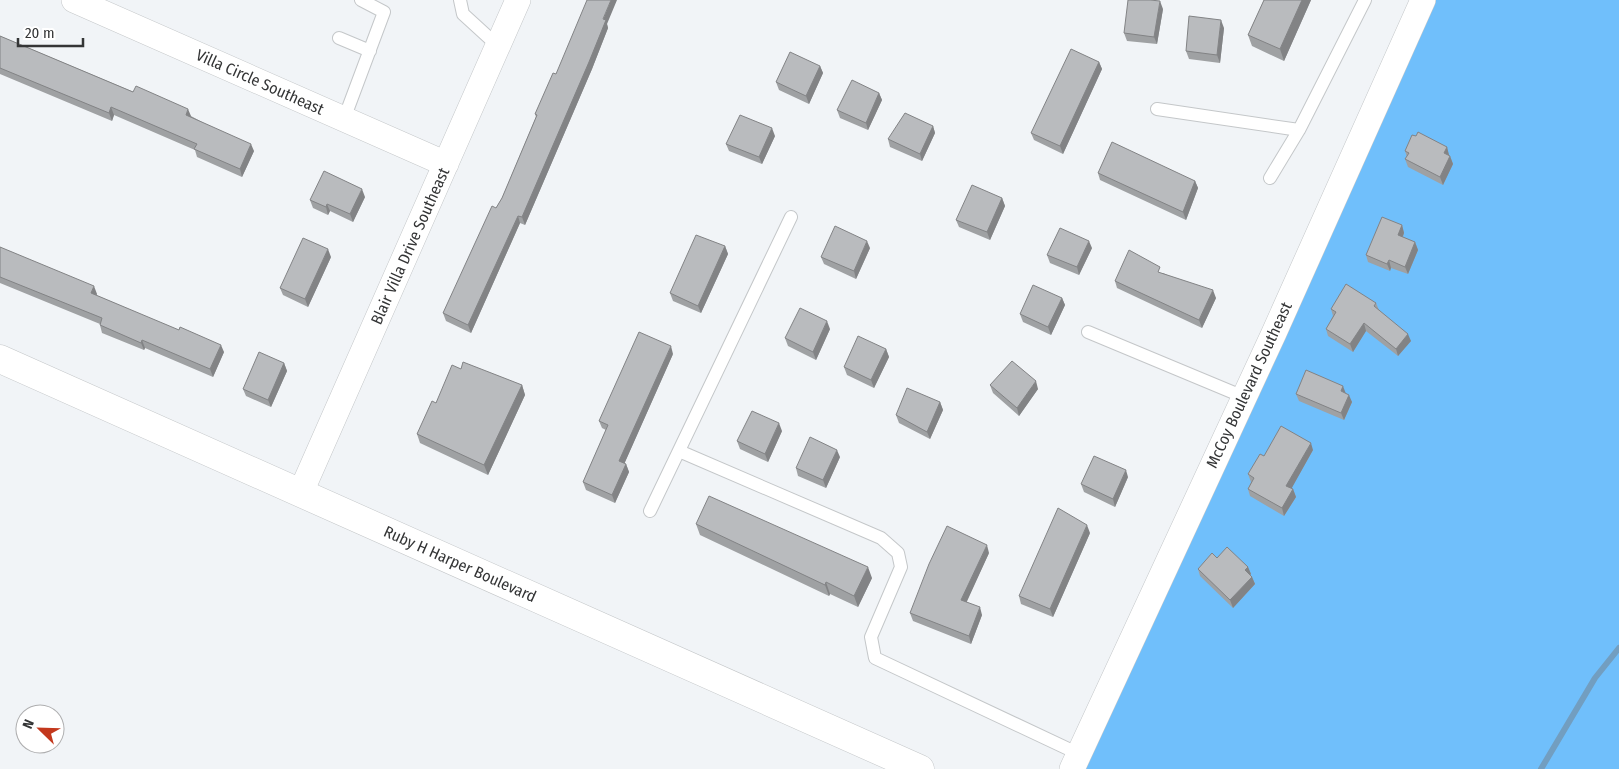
<svg xmlns="http://www.w3.org/2000/svg" width="1619" height="769" viewBox="0 0 1619 769" font-family="'Fira Sans Condensed',sans-serif">
<style>
.forest{fill:#70bffb}
.lines{fill:none;stroke-linecap:round;stroke-linejoin:round}
.stream{stroke:#729ec0;stroke-width:6}
.service-casing{stroke:#c4c7c9;stroke-width:14}
.minor-casing{stroke:#c4c7c9;stroke-width:26}
.tertiary-casing{stroke:#c4c7c9;stroke-width:29}
.service{stroke:#fff;stroke-width:12}
.minor{stroke:#fff;stroke-width:25}
.tertiary{stroke:#fff;stroke-width:28}
.wall{fill:#9fa1a3}
.shaded-wall{fill:#828385}
.building{fill:#b9bbbe;stroke:#828385}
.labels{text-anchor:middle;dominant-baseline:central;stroke-width:4;stroke-linejoin:round;paint-order:stroke}
.street-label{font-size:16px;fill:#343536;stroke:#fff}
</style>
<rect width="100%" height="100%" fill="#f1f4f7"/>
<path class="forest" d="M1427,0H1619V769H1070Z"/>
<g class="lines">
<path class="stream" d="M1541,769L1595,678L1619,648"/>
<g class="service-casing">
<path id="service" d="M460,0L463,14L498,46
M339,38L370,51
M1157,109L1299,130
M344,119L384,12L361,0
M1270,178L1299,130L1365,0
M1088,332L1244,397
M679,451L881,538L898,553L901,567L871,637L875,658L1079,754
M650,511L791,217"/>
</g>
<g class="minor-casing">
<path id="minor" d="M74,0L446,164
M301,492L518,0
M1072,769L1274,333L1423,0"/>
</g>
<g class="tertiary-casing">
<path id="tertiary" d="M0,359L920,769"/>
</g>
<use href="#service" class="service"/>
<use href="#minor" class="minor"/>
<use href="#tertiary" class="tertiary"/>
</g>
<path class="wall" d="M1264,0H1311L1284,61L1252,46L1248,35Z
M1163,9L1157,44L1127,41L1124,33Z
M607,24L608,28L592,69L525,225L520,223L471,333L446,321L443,313L496,208L502,198L536,117L535,114L556,74Z
M1224,28L1220,63L1189,59L1186,51Z
M0,36L191,116L254,151L242,177L197,157L195,150L114,115L112,121L0,74Z
M1099,62L1102,69L1063,154L1034,140L1031,133Z
M820,66L823,73L809,104L779,90L776,82Z
M879,93L882,100L868,130L840,118L837,110Z
M933,126L935,133L922,161L890,147L888,139Z
M775,136L762,164L729,151L726,144Z
M1447,147L1449,156H1450L1453,164L1443,185L1408,167L1405,159L1407,157L1405,151Z
M1098,173L1195,181L1198,188L1186,220L1100,180Z
M365,197L353,222L330,211L328,215L313,208L310,200Z
M1002,198L1005,206L990,240L959,227L956,220Z
M1402,225L1404,233L1403,237L1415,242L1418,250L1408,274L1391,268L1390,271L1368,262L1366,255Z
M725,246L728,254L701,313L673,301L670,293Z
M0,247L97,294L96,295L224,352L213,377L145,348L144,350L102,333L100,325V324L0,283Z
M870,248L856,279L824,264L821,257Z
M1092,248L1079,275L1050,263L1047,255Z
M331,257L308,307L283,295L280,288Z
M1163,273L1216,298L1202,328L1117,288L1115,281Z
M1062,298L1065,305L1051,335L1023,322L1020,314Z
M1376,303L1379,310L1411,341L1398,356L1366,331L1353,352L1328,336L1326,329L1333,316L1331,309Z
M830,329L816,360L788,346L785,338Z
M886,349L889,357L874,388L847,375L844,367Z
M673,354L624,464H626L629,472L615,503L586,490L583,482L606,430L602,428L599,421Z
M284,363L287,371L271,407L246,396L243,389Z
M461,369L522,385L525,395L488,475L420,443L417,434L436,403Z
M990,385L1038,389L1019,416L993,393Z
M1346,393L1352,402L1344,420L1299,401L1296,394Z
M940,402L943,410L930,439L899,423L896,415Z
M782,431L768,462L740,449L737,441Z
M1313,450L1291,489H1293L1296,497L1284,516L1250,496L1248,489L1251,482L1248,474L1264,456Z
M840,457L826,488L798,476L796,468Z
M1128,477L1115,507L1084,492L1081,484Z
M696,524L872,578L858,607L830,594L829,596L700,535Z
M1090,533L1053,617L1021,604L1019,596Z
M989,553L966,602L982,615L971,644L913,621L910,613Z
M1217,558L1248,567L1251,574L1250,575L1252,577L1255,584L1233,608L1200,576L1198,569Z"/>
<path class="shaded-wall" d="M611,0H617L607,24L608,28L592,69L525,225L522,217Z
M1302,0H1311L1284,61L1280,49Z
M1160,1L1163,9L1157,44L1154,37Z
M1221,20L1224,28L1220,63L1217,55Z
M1099,62L1102,69L1063,154L1060,146Z
M820,66L823,73L809,104L806,96Z
M879,93L882,100L868,130L866,123Z
M111,107L114,115L112,121L109,113Z
M188,109L191,116L189,122L186,115Z
M933,126L935,133L922,161L920,154Z
M772,128L775,136L762,164L759,157Z
M251,144L254,151L242,177L240,169Z
M1447,147L1449,155L1447,160L1444,153Z
M1450,156L1453,164L1443,185L1440,177Z
M1195,181L1198,188L1186,220L1183,212Z
M362,189L365,197L353,222L350,214Z
M1002,198L1005,206L990,240L987,232Z
M327,204L330,211L328,215L326,207Z
M518,216L520,223L471,333L468,325Z
M1402,225L1404,233L1400,243L1398,235Z
M867,241L870,248L856,279L854,271Z
M1089,241L1092,248L1079,275L1077,267Z
M1415,242L1418,250L1408,274L1405,267Z
M725,246L728,254L701,313L698,306Z
M328,249L331,257L308,307L305,299Z
M1389,260L1391,268L1390,271L1387,264Z
M94,286L97,294L94,301L91,293Z
M1213,290L1216,298L1202,328L1199,320Z
M1062,298L1065,305L1051,335L1048,327Z
M827,321L830,329L816,360L813,352Z
M1364,323L1366,331L1353,352L1350,344Z
M1408,334L1411,341L1398,356L1396,349Z
M142,340L145,348L144,350L141,343Z
M221,345L224,352L213,377L210,369Z
M671,346L673,354L622,469L619,461Z
M886,349L889,357L874,388L871,380Z
M284,363L287,371L271,407L268,400Z
M1036,381L1038,389L1019,416L1017,408Z
M522,385L525,395L488,475L484,465Z
M1343,386L1346,394L1341,391Z
M1349,395L1352,402L1344,420L1341,413Z
M940,402L943,410L930,439L927,432Z
M779,423L782,431L768,462L765,454Z
M1311,443L1313,450L1289,493L1286,486Z
M837,450L840,457L826,488L823,480Z
M626,464L629,472L615,503L612,495Z
M1126,470L1128,477L1115,507L1113,499Z
M1293,489L1296,497L1284,516L1282,508Z
M1087,525L1090,533L1053,617L1050,609Z
M987,545L989,553L964,608L961,600Z
M868,567L872,578L858,607L854,596Z
M1248,567L1251,574L1248,578L1245,570Z
M1252,577L1255,584L1233,608L1230,600Z
M826,582L830,594L829,596L825,585Z
M980,607L982,615L971,644L969,636Z"/>
<path class="building" d="M587,0H611L603,19L606,20L589,62L522,217L518,216L468,325L443,313L492,206L496,208L502,198L537,115L535,114L553,73L556,74Z
M1128,0H1150L1160,1L1154,37L1124,33Z
M1264,0H1302L1280,49L1248,35Z
M1189,16L1221,20L1217,55L1186,51Z
M0,36L133,92L136,86L188,109L186,115L251,144L240,169L194,149L197,144L111,107L109,113L0,68Z
M1071,49L1099,62L1060,146L1031,133Z
M790,52L820,66L806,96L776,82Z
M852,80L879,93L866,123L837,110Z
M905,113L933,126L920,154L888,139Z
M740,115L772,128L759,157L726,144Z
M1418,132L1447,147L1444,153L1450,156L1440,177L1405,159L1409,153L1405,151L1412,135L1416,136Z
M1112,142L1195,181L1183,212L1098,173Z
M324,171L362,189L350,214L327,204L326,207L310,200Z
M972,185L1002,198L987,232L956,220Z
M1382,217L1402,225L1398,235L1415,242L1405,267L1389,260L1387,264L1366,255Z
M835,226L867,241L854,271L821,257Z
M1060,228L1089,241L1077,267L1047,255Z
M696,235L725,246L698,306L670,293Z
M303,238L328,249L305,299L280,288Z
M0,247L94,286L91,293L179,330L180,327L221,345L210,369L142,340L141,343L100,325L102,318L0,277Z
M1129,250L1160,267L1158,272L1213,290L1199,320L1115,281Z
M1346,284L1376,303L1374,306L1408,334L1396,349L1364,323L1350,344L1326,329L1336,312L1331,309Z
M1033,285L1062,298L1048,327L1020,314Z
M800,308L827,321L813,352L785,338Z
M639,332L671,346L619,461L626,464L612,495L583,482L608,425L599,421Z
M858,336L886,349L871,380L844,367Z
M259,352L284,363L268,400L243,389Z
M1012,361L1036,381L1017,408L990,385Z
M463,362L522,385L484,465L417,434L432,401L436,403L452,365L461,369Z
M1306,370L1343,386L1341,391L1349,395L1341,413L1296,394Z
M907,388L940,402L927,432L896,415Z
M752,411L779,423L765,454L737,441Z
M1281,426L1311,443L1286,486L1293,489L1282,508L1248,489L1254,478L1248,474L1260,454L1264,456Z
M810,437L837,450L823,480L796,468Z
M1094,456L1126,470L1113,499L1081,484Z
M709,496L868,567L854,596L826,582L825,585L696,524Z
M1058,508L1087,525L1050,609L1019,596Z
M947,526L987,545L961,600L980,607L969,636L910,613L929,564Z
M1227,547L1248,567L1245,570L1252,577L1230,600L1198,569L1212,553L1217,558Z"/>
<g class="labels">
<g class="street-label">
<text transform="translate(260 82) rotate(24)">Villa Circle Southeast</text>
<text transform="translate(410 246) rotate(-66)">Blair Villa Drive Southeast</text>
<text transform="translate(1249 385) rotate(-65)">McCoy Boulevard Southeast</text>
<text transform="translate(460 564) rotate(24)">Ruby H Harper Boulevard</text>
</g>
</g>
<g transform="translate(40 729) rotate(293)"><circle r="24" fill="#ffffff" stroke="#aeaeaf"/>
<path d="M0-4L9 19L0 12L-9 19Z" fill="#c3381d"/>
<text y="-8" font-size="14" font-weight="bold" text-anchor="middle" fill="#343536">N</text>
</g>
<path d="M18 38v8h65v-8" fill="none" stroke="#343536" stroke-width="2.5"/>
<text x="25" y="38" font-size="15" fill="#343536" stroke="#ffffff" stroke-width="4" paint-order="stroke">20 m</text>
</svg>
